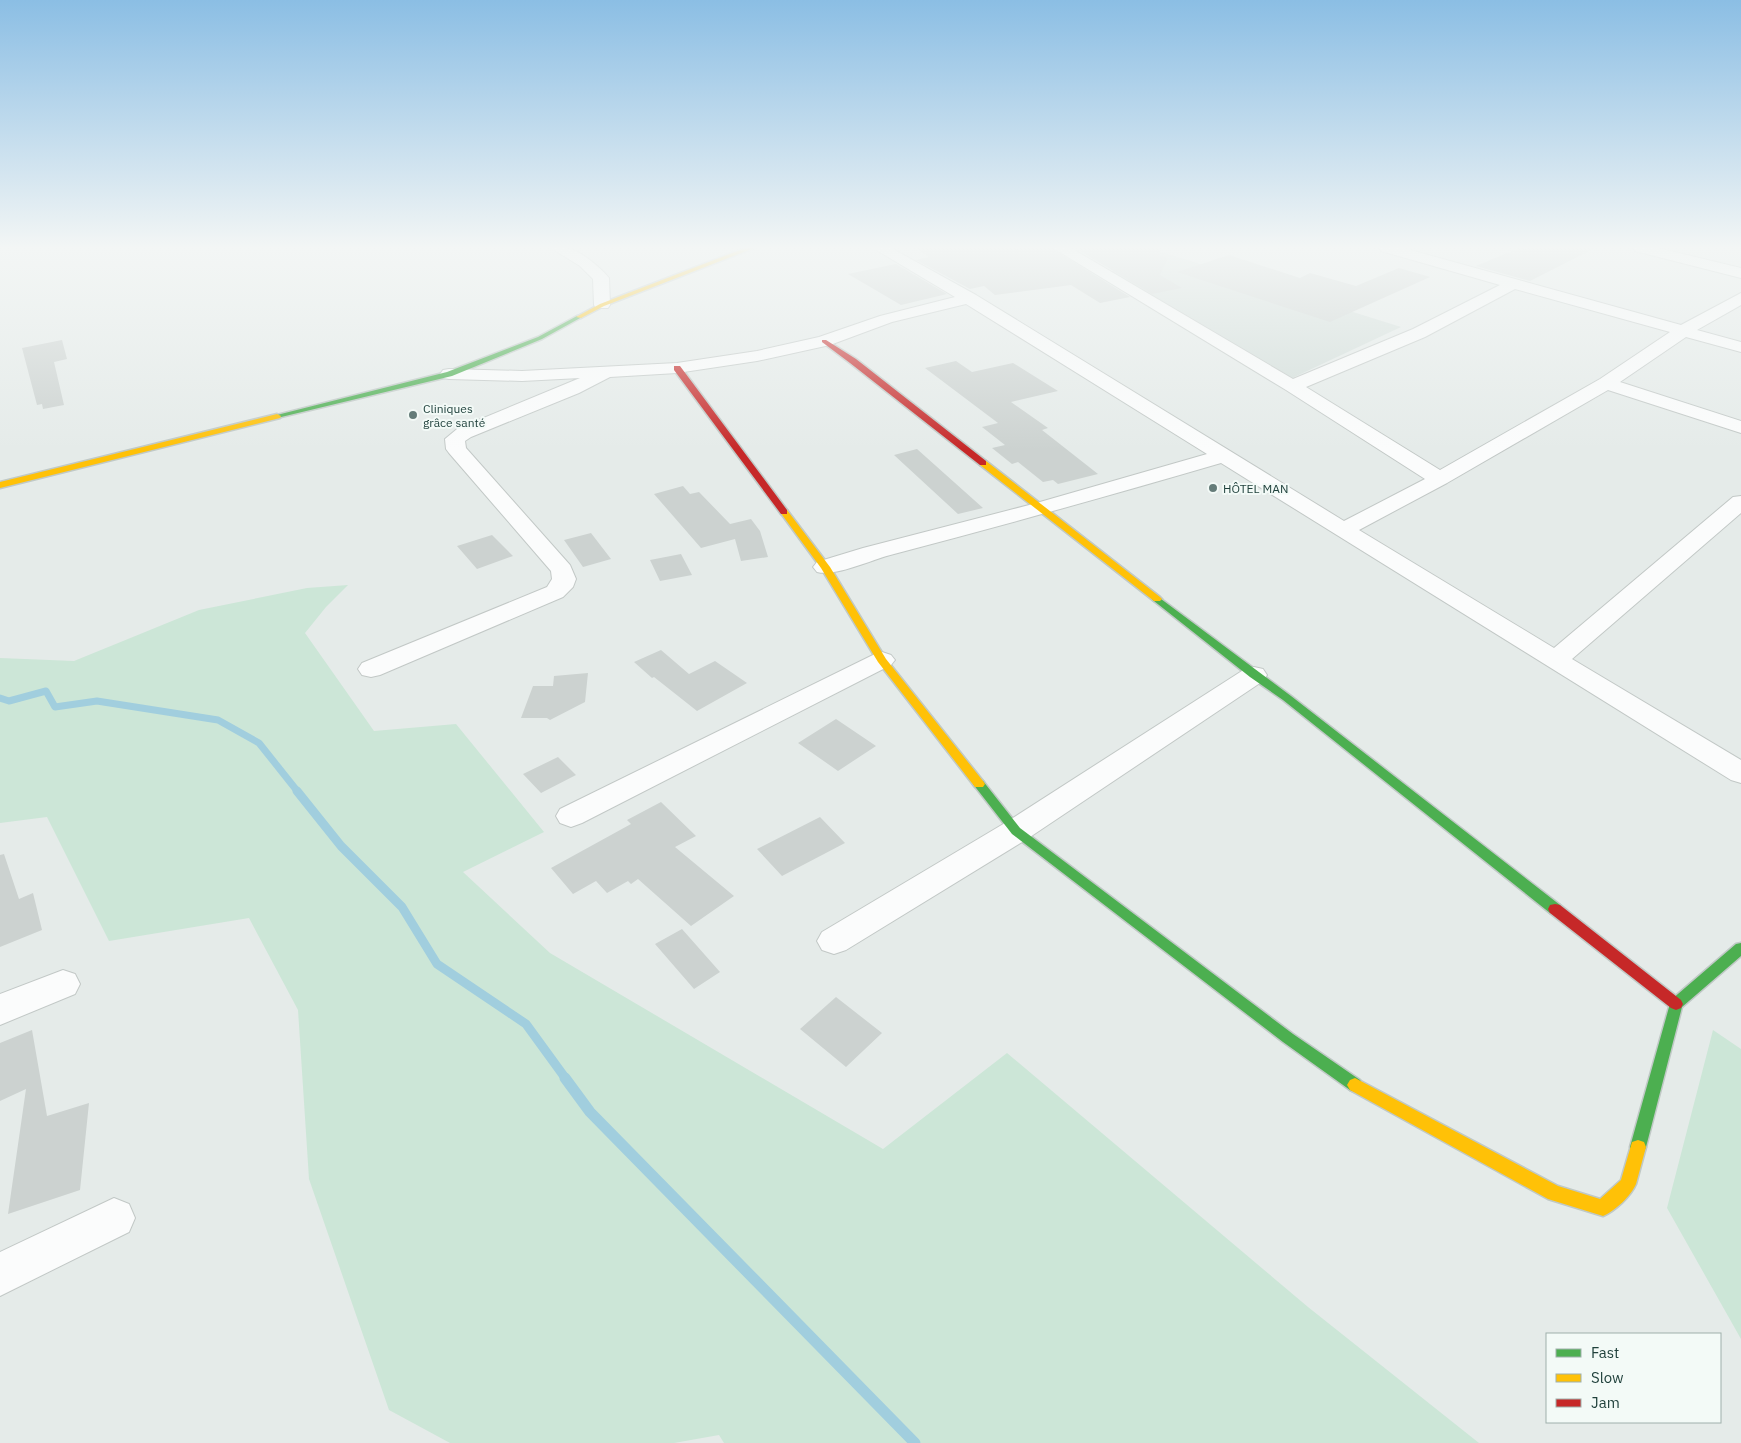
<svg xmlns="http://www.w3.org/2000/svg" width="1741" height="1443" viewBox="0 0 1741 1443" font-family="'IBM Plex Sans',sans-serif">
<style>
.built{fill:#d2ddd9}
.green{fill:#cce6d7}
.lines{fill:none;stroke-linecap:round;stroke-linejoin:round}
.stream-far2{stroke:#a1cede;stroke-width:7}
.stream-far1{stroke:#a1cede;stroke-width:9}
.stream{stroke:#a1cede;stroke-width:11}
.building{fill:#ccd2d0}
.street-casing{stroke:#c2c8c6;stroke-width:2}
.fast-casing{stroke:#c0c9c6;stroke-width:3}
.slow-casing{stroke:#c0c9c6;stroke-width:3}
.jam-casing{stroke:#c0c9c6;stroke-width:3}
.street{fill:#fbfcfc;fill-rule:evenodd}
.fast{fill:#4caf50;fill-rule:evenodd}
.slow{fill:#ffc107;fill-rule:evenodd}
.jam{fill:#c62828;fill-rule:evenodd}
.poi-dot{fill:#657c79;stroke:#f3faf7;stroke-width:2}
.labels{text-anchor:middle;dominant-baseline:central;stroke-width:4;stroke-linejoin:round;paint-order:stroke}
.far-poi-label{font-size:12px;fill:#20413c;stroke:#f3faf7;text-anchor:start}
</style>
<rect width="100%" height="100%" fill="#e5ebe9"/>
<path class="built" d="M1162,252L1401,327L1288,380L1107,273Z"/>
<path class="green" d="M348,585L326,607L305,633L374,731L456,724L544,832L463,872L550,953L883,1149L1007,1053L1308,1307L1479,1443H724L719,1435L674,1443H450L389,1410L309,1179L298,1010L249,918L109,941L47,817L0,823V658L74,661L199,610L307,588Z
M1713,1030L1741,1049V1339L1667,1208Z"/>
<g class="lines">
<path class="stream-far2" d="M0,698L9,701L46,691L55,707L97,701L218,720L259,743L298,792"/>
<path class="stream-far1" d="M297,791L341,846L402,907L437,964L526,1024L566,1079"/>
<path class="stream" d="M565,1078L590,1112L915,1443"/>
</g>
<path class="building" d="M917,248H1051L1130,297L1100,303L1071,285L995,295L984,286L970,289L916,260L929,257Z
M1075,248H1160V256L1168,258L1160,275L1182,288L1152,294Z
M1519,248H1595L1530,281L1476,266Z
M1229,255L1300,278L1310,273L1356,286L1399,268L1430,277L1330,322L1177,272Z
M896,264L947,294L901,305L848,274Z
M62,340L67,359L54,362L64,405L43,409L42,404L37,405L22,348Z
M956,361L972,372L1013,363L1058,391L1011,402L1048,428L1042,430L1098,474L1058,484L1053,480L1043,482L1018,462L1012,464L992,448L1005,445L982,427L998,423L925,368Z
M917,449L983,508L958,514L894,455Z
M683,486L690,494L699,492L731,525L730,524L751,519L760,531L768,557L741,561L735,539L701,548L654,494Z
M591,533L611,559L583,567L564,540Z
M492,535L513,556L477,569L457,546Z
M681,554L692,575L660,581L650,560Z
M661,650L689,674L715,661L747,683L697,711L654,677L652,678L634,662Z
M588,673L585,702L550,720L547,718H521L533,686H553L554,676Z
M836,719L876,746L838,771L798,743Z
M558,757L576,775L541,793L523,774Z
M661,802L696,836L675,847L734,896L691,926L638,879L631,884L628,881L607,893L596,881L573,894L551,868L631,824L627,820Z
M820,817L845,843L782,876L757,849Z
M4,854L19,899L33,893L42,930L0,947V855Z
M682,929L720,972L694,989L655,944Z
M836,997L882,1033L846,1067L800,1029Z
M32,1030L47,1116L89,1103L80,1190L8,1214L26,1089L0,1101V1043Z"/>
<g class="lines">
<g class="street-casing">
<path id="street" d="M551,248C556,248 562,248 567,248C580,250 601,268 609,278L610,305L608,308H596L594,305L593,279L580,266Z
M873,248H891L976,295L1344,521L1425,479L1286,390L1053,248H1071L1293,379L1413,329L1500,285L1381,251L1379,248H1403L1681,325L1741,293V305L1697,330L1741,342V352L1686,337L1620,382L1741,421V433L1608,390L1447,483L1359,530L1554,648L1733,497L1741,496V513L1572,659L1741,760V783L1731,780L1221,463C1112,495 1004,525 894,554C873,559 836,577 817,572L813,567L817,562L863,548L1033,504L1207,454L966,304L892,322L830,345L757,361L677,373L610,377L579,393L471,437L465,441L466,448L570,565L576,579L573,587L563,597L380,675L371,677L362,675L358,669L362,663L547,587L552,579L551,571L449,453L446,449L445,439L457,429L580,378L522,381L449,379L443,378L440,374L443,370L449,369L522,371L677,363L757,351L819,337L880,316L955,297ZM1515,289L1670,332L1600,379L1440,470L1306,387L1425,337Z
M1633,248H1658L1741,268V278L1635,251Z
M882,652L891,655L895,660L891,665L582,823L571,827L560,823L556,816L560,809L873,655Z
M1254,667L1263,669L1267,675L1263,681L1027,839L846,950L834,954L822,950L817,941L822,932L1005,823L1245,669Z
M63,970L75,974L80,984L75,994L0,1025V994Z
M114,1198L129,1204L135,1218L129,1232L0,1296V1252Z"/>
</g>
<g class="fast-casing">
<path id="fast" d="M577,316L582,317L542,339L452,376L277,418L273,416L447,372L538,337Z
M1157,596L1291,696L1560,905L1562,909L1560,913L1555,914L1550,913L1283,700L1250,677L1154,601L1152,599L1154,597Z
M979,780L983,781L1020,828L1293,1034L1360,1080L1363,1085L1360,1090L1355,1092L1350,1090L1283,1042L1012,834L973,784Z
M1741,943V956L1682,1007L1646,1147L1644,1152L1638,1154L1632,1152L1630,1147L1671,1000L1736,944Z"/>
</g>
<g class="slow-casing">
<path id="slow" d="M745,248H754L604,306L581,318L576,317L600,304Z
M277,414L281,416L280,418L0,488V482Z
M980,461H986L1160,597L1162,599L1160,601H1154L980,465Z
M784,509L787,510L830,567L886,659L983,781L985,784L983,787H975L878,662L821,568L780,512Z
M1355,1078L1558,1186L1600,1199L1621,1180L1632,1142L1638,1140L1644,1142L1646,1147L1636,1184C1631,1196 1615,1211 1603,1216L1548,1199L1350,1090L1347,1085L1350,1080Z"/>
</g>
<g class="jam-casing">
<path id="jam" d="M822,340H826L856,359L986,461V465H980L850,363L822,342Z
M674,366H680L787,510V514H781L674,370Z
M1555,904L1560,905L1681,1000L1683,1004L1681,1008L1676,1010L1671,1008L1550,913L1548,909L1550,905Z"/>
</g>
<use href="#street" class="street"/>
<use href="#fast" class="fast"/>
<use href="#slow" class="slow"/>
<use href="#jam" class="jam"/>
</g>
<linearGradient id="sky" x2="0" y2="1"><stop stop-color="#8bbee4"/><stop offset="0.55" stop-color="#f3f6f5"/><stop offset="1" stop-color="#f3f6f5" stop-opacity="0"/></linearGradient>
<rect width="1741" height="450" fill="url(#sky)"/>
<g class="poi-dot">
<circle cx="413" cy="415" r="5"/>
<circle cx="1213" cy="488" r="5"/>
</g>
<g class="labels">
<g class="far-poi-label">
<text x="423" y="408">Cliniques<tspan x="423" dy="14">grâce santé</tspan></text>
<text x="1223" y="488">HÔTEL MAN</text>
</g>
</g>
<rect x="1546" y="1333" width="175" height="90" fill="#f3faf7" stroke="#9fb0ac"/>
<rect x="1556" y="1349" width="25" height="8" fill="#4caf50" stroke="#9fb0ac"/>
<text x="1591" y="1358" font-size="15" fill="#20413c">Fast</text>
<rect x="1556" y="1374" width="25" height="8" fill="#ffc107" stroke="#9fb0ac"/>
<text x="1591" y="1383" font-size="15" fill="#20413c">Slow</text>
<rect x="1556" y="1399" width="25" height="8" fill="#c62828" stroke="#9fb0ac"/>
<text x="1591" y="1408" font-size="15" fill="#20413c">Jam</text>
</svg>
